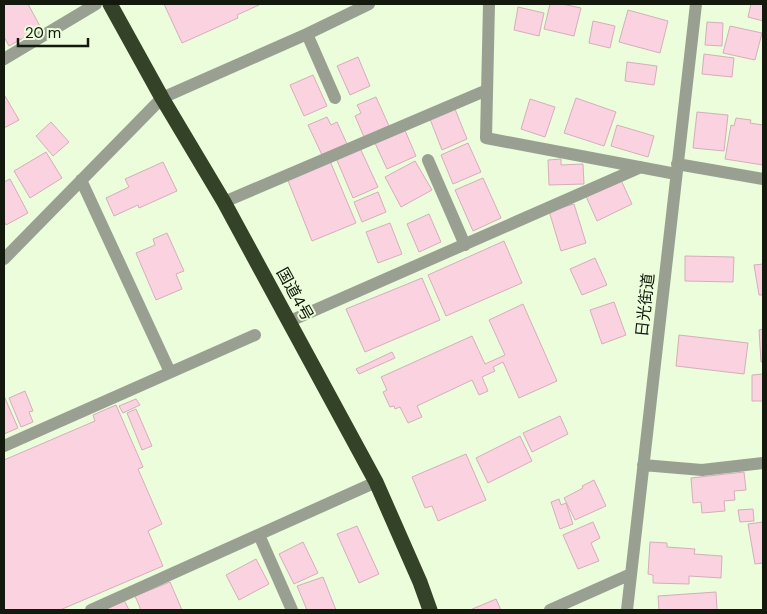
<svg xmlns="http://www.w3.org/2000/svg" width="767" height="614" viewBox="0 0 767 614" font-family="'DM Sans','Noto Sans JP',sans-serif">
<style>
.building{fill:#fbd2e0;stroke:#d5aebb}
.lines{fill:none;stroke-linecap:round;stroke-linejoin:round}
.minor{stroke:#99a092;stroke-width:12}
.highway{stroke:#344227;stroke-width:15}
.labels{text-anchor:middle;dominant-baseline:central;stroke-width:4;stroke-linejoin:round;paint-order:stroke}
.street-label{font-size:16px;fill:#13190d;stroke:#ebfddb}
</style>
<rect width="100%" height="100%" fill="#ebfddb"/>
<path class="building" d="M4,4H28L41,28L9,46L4,37Z
M164,4H259V5L237,15L238,18L182,43Z
M550,4H562L581,8L574,36L544,29Z
M751,4H763V21L748,17Z
M518,7L544,13L539,36L514,30Z
M628,10L668,21L660,53L619,42Z
M593,21L615,26L610,48L589,43Z
M707,22L723,23L722,46L705,45Z
M730,26L762,33L755,60L723,53Z
M704,54L734,58L732,77L702,74Z
M358,57L370,86L350,95L337,66Z
M627,62L657,66L654,85L625,81Z
M313,75L327,106L304,116L290,85Z
M5,96L19,120L4,128V97Z
M376,97L389,126L364,137L355,116L361,113L357,105Z
M576,98L616,112L604,146L564,133Z
M530,99L555,107L545,137L521,129Z
M455,109L467,139L442,150L430,119Z
M697,112L728,115L724,151L693,148Z
M327,117L331,125L337,122L347,144L322,155L308,125Z
M736,118L751,120L750,123L763,125V165L725,159L731,125L734,126Z
M51,122L69,142L53,156L36,136Z
M617,125L654,136L648,157L611,146Z
M404,128L416,156L387,169L374,141Z
M468,143L481,172L453,184L441,155Z
M360,148L378,187L353,198L336,158Z
M46,152L62,178L30,198L14,171Z
M561,159V165L583,164L584,184L549,185L548,160Z
M330,161L356,223L312,241L287,178Z
M415,161L432,190L401,207L385,177Z
M163,162L177,191L139,208L138,205L114,216L106,198L129,187L125,179Z
M483,178L501,218L473,231L455,190Z
M620,178L632,204L597,221L585,194Z
M10,179L28,213L6,225L4,221V182Z
M378,192L386,212L362,222L354,202Z
M574,204L586,243L561,251L549,211Z
M429,214L441,242L419,252L407,224Z
M390,223L402,254L378,263L366,232Z
M167,233L184,271L176,274L182,289L156,300L136,253L155,245L153,239Z
M504,241L522,283L446,316L428,275Z
M685,256L734,257L733,282L685,281Z
M595,258L607,285L582,295L570,269Z
M763,264V295H759L754,265Z
M422,278L440,320L365,352L346,309Z
M614,302L626,335L602,344L590,310Z
M523,304L557,381L519,398L503,362L493,367L495,371L482,377L488,391L479,395L472,380L417,406L422,417L408,423L400,407L395,409L394,406L390,407L383,392L387,390L381,377L472,336L485,364L505,355L489,320Z
M763,329V361L761,362L759,330Z
M679,335L748,343L744,374L676,366Z
M392,352L395,358L359,374L356,369Z
M763,374V401H752V375Z
M25,391L33,411L29,412L33,422L21,427L9,398Z
M4,396L18,428L4,434Z
M136,399L140,405L123,413L119,406Z
M116,405L143,467L138,469L162,524L148,531L163,566L60,610H4V460L95,421L93,415Z
M136,409L152,446L142,450L127,413Z
M560,416L568,434L532,452L523,433Z
M520,436L532,461L488,483L476,458Z
M466,454L486,500L438,521L432,506L425,508L412,477Z
M744,472L746,490L734,491L735,500L724,501L725,511L702,513L701,502L693,503L691,478Z
M594,480L606,506L575,520L564,498L583,488L582,486Z
M559,499L561,505L566,503L573,524L560,529L551,502Z
M753,509L754,521L740,522L738,510Z
M593,522L600,538L591,543L599,561L578,569L563,535Z
M763,522V563L755,564L748,524Z
M357,526L379,574L359,583L337,534Z
M303,542L318,573L294,584L279,554Z
M650,542L667,543V547L695,549L694,554L722,556L721,578L689,576V584L653,583V575L648,574Z
M256,559L269,584L239,600L226,575Z
M323,577L336,610H307L297,586Z
M170,582L182,610H141L135,596Z
M716,592L717,610H659L658,596Z
M123,598L129,610H97Z
M496,599L501,610H470Z"/>
<g class="lines">
<path class="minor" d="M489,4L486,138L676,174
M307,34L335,98
M4,59L96,4
M428,160L465,245
M677,164L763,179
M81,180L170,372
M224,202L487,90
M4,259L162,98L307,34L369,4
M290,321L641,167
M4,446L255,335
M643,465L702,470L763,463
M259,535L292,610
M91,610L376,482
M550,610L631,574
M627,610L696,4"/>
<path class="highway" d="M110,4L162,98L224,202L376,482L420,582L430,610"/>
</g>
<g class="labels">
<g class="street-label">
<text transform="translate(295 294) rotate(61)">国道4号</text>
<text transform="translate(645 305) rotate(-84)">日光街道</text>
</g>
</g>
<rect width="767" height="614" fill="none" stroke="#13190d" stroke-width="10"/>
<path d="M18 38v8h70v-8" fill="none" stroke="#13190d" stroke-width="2.5"/>
<text x="25" y="38" font-size="15" fill="#13190d" stroke="#ebfddb" stroke-width="4" paint-order="stroke">20 m</text>
</svg>
